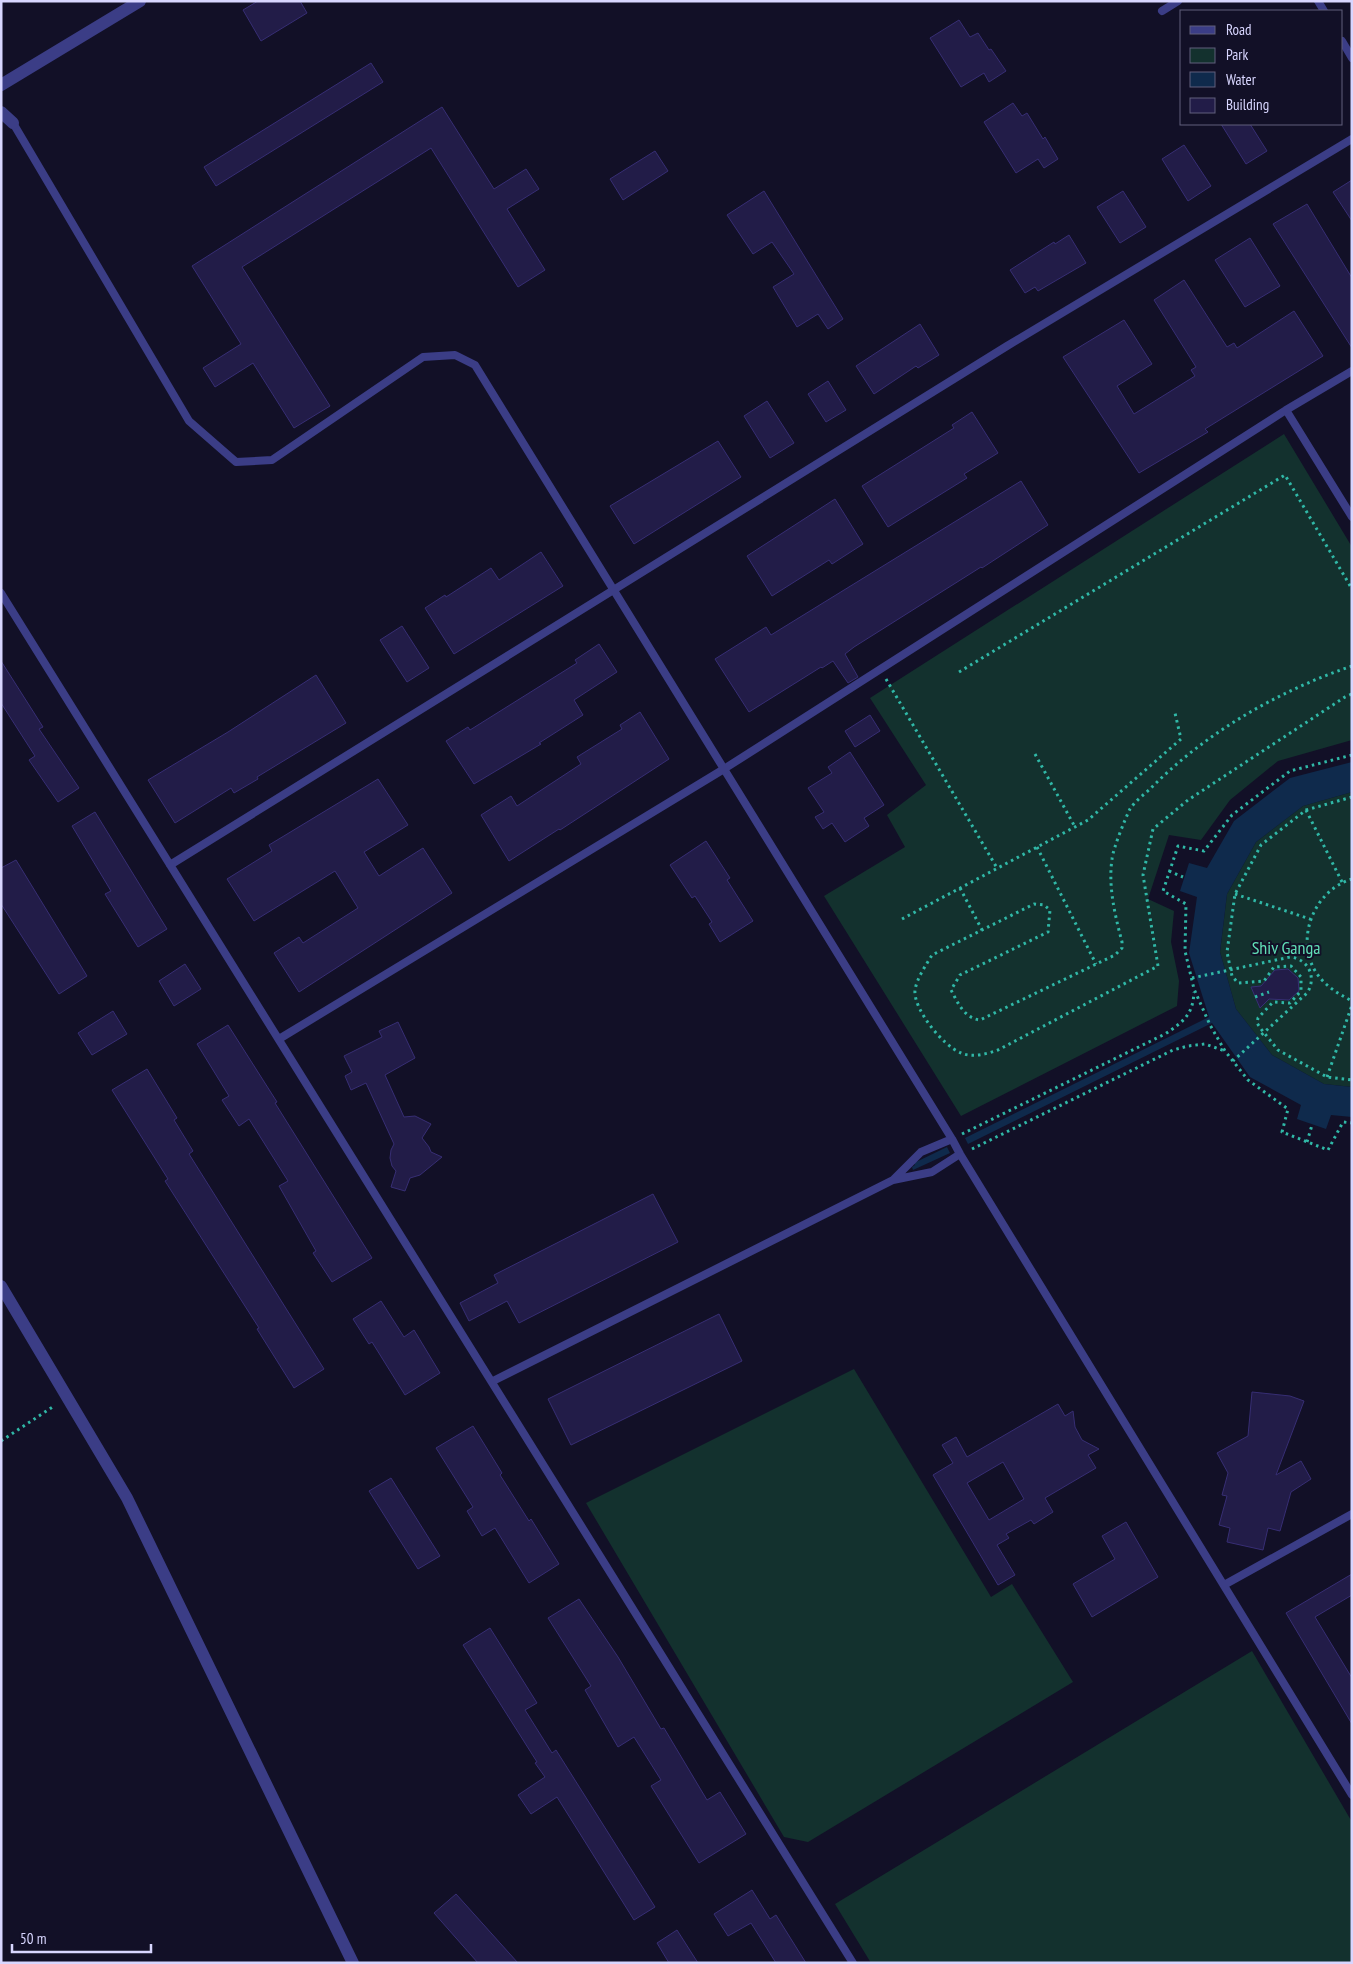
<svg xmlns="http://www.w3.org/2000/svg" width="1353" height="1964" viewBox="0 0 1353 1964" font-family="'PT Sans Narrow',sans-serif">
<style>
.green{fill:#13312e}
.water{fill:#0f2a4c}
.building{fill:#221c48;stroke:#372e74;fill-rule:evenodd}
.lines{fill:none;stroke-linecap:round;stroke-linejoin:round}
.path{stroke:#30b8a7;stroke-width:3;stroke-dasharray:2.5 4;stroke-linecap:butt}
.service{stroke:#3b3d86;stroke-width:8}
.minor{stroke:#3b3d86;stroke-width:12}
.tertiary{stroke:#3b3d86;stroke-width:12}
.labels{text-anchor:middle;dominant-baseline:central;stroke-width:4;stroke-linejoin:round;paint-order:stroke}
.park-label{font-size:18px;fill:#61dfb7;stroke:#121027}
</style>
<rect width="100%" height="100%" fill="#121027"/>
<path class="green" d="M1284,434L1352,547V740L1278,761L1230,800L1201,840L1169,835L1148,899L1174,911L1171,942L1179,981L1177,1006L961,1116L824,896L905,847L887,815L926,785L870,698Z
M1352,792V1087L1324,1084L1272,1055L1236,1009L1220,952L1227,894L1256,842L1303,806Z
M854,1369L991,1597L1012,1584L1073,1682L808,1842L784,1837L586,1503Z
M1252,1651L1352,1822V1963H871L835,1904Z"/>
<path class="water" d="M1352,762V792L1303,806L1256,842L1227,894L1220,952L1236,1009L1272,1055L1324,1084L1352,1087V1117L1331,1115L1326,1129L1297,1119L1301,1105L1250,1077L1212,1023L968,1144L965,1138L1209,1017L1189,953L1197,897L1180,891L1189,863L1207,868L1234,821L1290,778Z
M947,1147L950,1153L913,1170L912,1167L915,1165L914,1163Z"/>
<path class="building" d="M258,1H300L307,13L261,41L243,10Z
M959,20L970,37L978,33L989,50L991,49L1006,71L989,82L984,73L961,87L930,38Z
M371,63L383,82L216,186L204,167Z
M1013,103L1022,116L1027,113L1043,139L1045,137L1058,159L1044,168L1038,159L1016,173L984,122Z
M442,107L494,189L526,169L539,189L507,209L545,270L518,287L431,148L242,267L330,406L294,428L253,363L215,387L203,368L241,344L192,266Z
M1221,124H1250L1267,151L1246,164Z
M1184,145L1211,186L1188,201L1162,159Z
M655,151L668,171L623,200L610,179Z
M1352,180V221L1333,192Z
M764,191L843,319L828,329L818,314L797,327L773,287L794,274L772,242L753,254L727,215Z
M1123,191L1146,227L1120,243L1097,207Z
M1307,204L1352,278V348L1273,224Z
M1069,235L1086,263L1038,291L1035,287L1025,293L1010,270L1054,242L1055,244Z
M1250,238L1280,286L1245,307L1215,260Z
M1184,280L1227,347L1234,343L1237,348L1294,311L1323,356L1205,429L1208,432L1139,473L1063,357L1124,320L1152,364L1117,386L1134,414L1195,376L1191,370L1196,367L1154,300Z
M920,324L939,355L918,368L916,366L874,394L856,366Z
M828,381L846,410L826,422L808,394Z
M767,401L794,443L770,458L744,416Z
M972,412L998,453L964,474L967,478L888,527L862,486L954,428L952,425Z
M718,441L741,477L634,544L610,506Z
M1021,481L1048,525L982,568L981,567L854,647L845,654L858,677L848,683L833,661L822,668L821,667L749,712L715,659L766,627L771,635Z
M835,499L863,544L832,564L829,560L772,596L747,556Z
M541,552L563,586L454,654L425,608L445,595L446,597L491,568L499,580Z
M402,626L429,668L407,682L380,640Z
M599,644L617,672L574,700L583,715L539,743L541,744L474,784L446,741L468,727L470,730L577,663L575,660Z
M1,661L43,727L39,729L79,788L58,802L29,760L35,756L1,703Z
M316,675L346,723L257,777L258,779L234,793L231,788L175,823L148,780L228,732Z
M640,712L669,759L560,830L559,829L509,861L481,815L511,796L517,806L581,764L577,757L622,729L620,725Z
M870,715L880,731L855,747L845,731Z
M850,752L884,805L864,818L869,826L845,842L832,823L823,829L815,817L824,812L808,788L832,773L828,767Z
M378,779L408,825L364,852L379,876L423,848L452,893L299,992L274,953L299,937L303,943L358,908L335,871L254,921L227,879L272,851L269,845Z
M95,812L167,929L138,947L105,894L111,891L72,826Z
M706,841L730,878L727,880L753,921L720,942L709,924L712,922L695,896L692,898L670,865Z
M16,860L87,976L59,994L1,904V868Z
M185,964L201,989L174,1006L159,981Z
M1288,969L1298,978L1299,991L1289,1000L1269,999L1260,1008L1251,987L1261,986L1275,970Z
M113,1011L127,1034L92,1055L78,1033Z
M398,1022L415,1058L385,1075L404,1117L415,1116L431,1124L422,1138L429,1147L431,1152L442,1157L420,1175L410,1178L405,1191L391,1187L396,1171L392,1166L390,1158L391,1150L394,1144L366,1083L351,1090L345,1076L352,1072L344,1056L382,1037L379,1031Z
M228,1025L277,1102L275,1103L372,1258L332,1282L313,1253L316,1251L279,1186L288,1181L249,1119L239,1126L222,1100L229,1096L197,1044Z
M147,1069L177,1118L174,1120L193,1151L189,1154L324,1369L294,1388L257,1329L259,1328L165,1181L168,1179L112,1090Z
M653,1194L678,1242L519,1323L507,1301L469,1321L460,1303L498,1283L494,1275Z
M381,1301L404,1337L414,1330L440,1373L405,1395L372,1342L369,1344L353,1319Z
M719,1314L742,1361L571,1445L548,1399Z
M1252,1392L1290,1396L1304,1401L1276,1475L1301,1461L1311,1479L1291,1492L1280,1531L1268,1528L1263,1550L1227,1542L1230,1528L1219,1525L1227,1496L1222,1495L1228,1473L1217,1453L1248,1436Z
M1058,1404L1065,1416L1073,1411L1075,1427L1082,1440L1099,1449L1088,1455L1096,1468L1045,1498L1053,1512L1034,1524L1031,1520L1006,1534L1009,1538L997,1545L1015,1575L998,1585L933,1475L953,1463L942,1445L956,1437L967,1457ZM1003,1462L1024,1499L989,1520L967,1483Z
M473,1426L502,1473L500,1475L529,1521L531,1519L559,1564L529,1583L495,1528L482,1536L467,1511L473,1507L436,1448Z
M391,1478L440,1556L418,1569L369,1491Z
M1126,1522L1158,1577L1092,1617L1073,1584L1115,1559L1102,1536Z
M1352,1574V1595L1315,1617L1352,1678V1724L1286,1613Z
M579,1599L618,1657L661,1729L664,1728L707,1800L720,1792L746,1834L699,1863L651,1786L661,1780L634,1737L618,1747L585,1690L591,1686L548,1618Z
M490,1628L537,1703L525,1710L552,1753L556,1750L655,1907L634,1920L557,1797L531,1814L518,1795L545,1777L535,1763L537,1762L463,1645Z
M752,1890L770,1919L776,1915L806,1963H776L751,1923L728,1936L714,1914Z
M456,1894L518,1963H478L434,1913Z
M677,1930L698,1963H669L657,1943Z"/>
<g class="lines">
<path class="path" d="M1352,666C1278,691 1207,732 1152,787C1145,794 1135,801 1130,809C1125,819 1113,849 1112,859C1108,887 1115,915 1122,942V948L1115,955L980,1020C964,1018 958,1003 951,990L960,975L1048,932L1050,910L1044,905L1034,904L932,955C926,965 917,978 915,990C913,1009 943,1046 961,1053C973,1058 986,1054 998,1050L1158,966L1143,875L1153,829L1188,800L1345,697L1352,694
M959,672L1285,475L1352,589
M886,679L997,868
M1035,754L1075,827
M1352,755L1290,771L1232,815L1204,851L1178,846L1163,891L1186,904L1185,951L1194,989L1210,1025L1225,1051L1248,1080L1288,1109L1282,1132L1328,1150L1343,1122L1352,1123
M1352,797L1306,810L1261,845L1235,894L1227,952L1232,976L1238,983L1264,981L1274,967L1291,966L1301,977V991L1290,1003L1273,1002L1258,1018L1257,1023L1261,1029L1278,1050L1327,1077L1352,1080
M1306,810L1342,882
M1037,847L1096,964
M1169,871L1183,877
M1352,879C1315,890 1296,936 1314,969C1323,985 1337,993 1352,1001
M960,888L982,930
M1235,894L1310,919
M902,919L1088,820L1181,739L1175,713
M1192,978L1290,957C1309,959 1317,978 1307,993L1233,1061
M1255,997L1269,992
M1327,1077L1352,1005
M962,1134L1165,1034C1183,1022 1193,1015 1194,992
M1307,1142L1312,1125
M972,1149L1173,1050L1188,1046L1205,1044L1225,1051
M1,1441L54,1406"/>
<path class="service" d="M1318,1L1324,11
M1162,11L1178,1
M1342,41L1352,58
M13,123L189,421L236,462L272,460L423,357L455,355L475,365L952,1139L960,1154L1352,1795
M1286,410L1352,517
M1,593L853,1963
M170,865L1007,346L1352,139
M279,1039L724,769L1286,410L1352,371
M893,1180L921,1152L952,1139
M493,1381L893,1180L932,1172L960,1154
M1224,1585L1352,1514"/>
<path class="minor" d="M1,112L13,123"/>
<path class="tertiary" d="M1,85L140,1
M1,1286L127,1498L353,1963"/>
</g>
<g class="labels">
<g class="park-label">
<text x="1286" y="947">Shiv Ganga</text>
</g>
</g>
<rect width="1353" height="1964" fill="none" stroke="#d8d6ff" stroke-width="5"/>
<rect x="1180" y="10" width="162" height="115" fill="#121027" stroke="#615f7d"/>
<rect x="1190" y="26" width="25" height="8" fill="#3b3d86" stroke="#615f7d"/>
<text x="1226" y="35" font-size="15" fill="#d8d6ff">Road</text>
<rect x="1190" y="48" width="25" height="15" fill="#13312e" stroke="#615f7d"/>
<text x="1226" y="60" font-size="15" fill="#d8d6ff">Park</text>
<rect x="1190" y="72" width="25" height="15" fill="#0f2a4c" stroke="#615f7d"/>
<text x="1226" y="85" font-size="15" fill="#d8d6ff">Water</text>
<rect x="1190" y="98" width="25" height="15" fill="#221c48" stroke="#615f7d"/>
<text x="1226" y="110" font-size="15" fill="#d8d6ff">Building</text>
<path d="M12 1944v8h139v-8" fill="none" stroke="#d8d6ff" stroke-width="2.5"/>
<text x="20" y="1944" font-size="15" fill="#d8d6ff" stroke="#121027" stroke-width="4" paint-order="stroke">50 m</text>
</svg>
